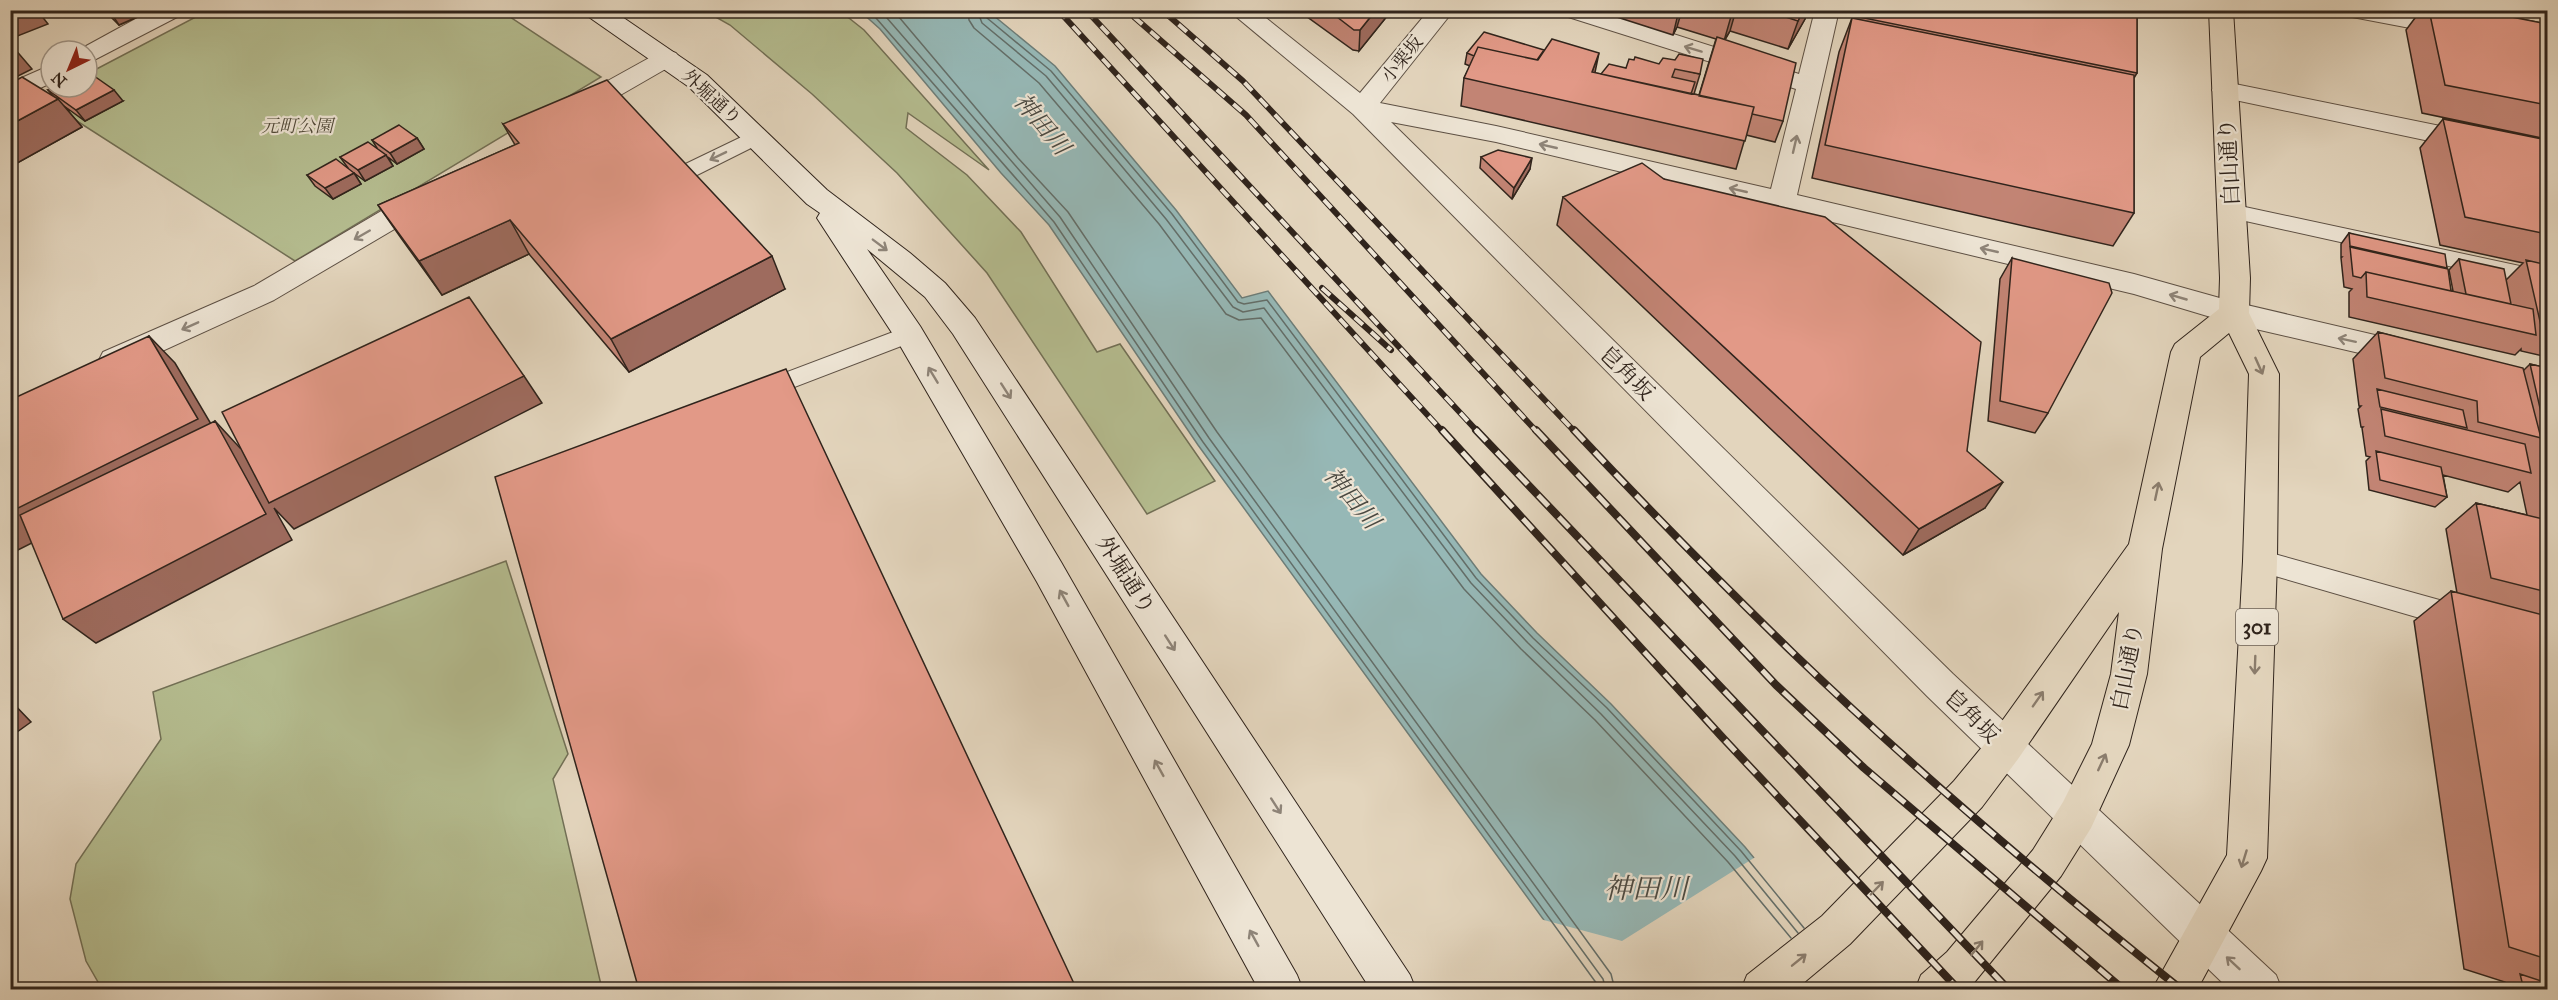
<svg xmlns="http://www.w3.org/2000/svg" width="2558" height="1000" viewBox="0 0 2558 1000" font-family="'IM FELL Great Primer','Noto Serif JP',serif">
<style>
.green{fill:#b5bd90;stroke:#727056;stroke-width:1.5}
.water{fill:#96b8b6;stroke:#6d7d78;stroke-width:1.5}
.pier{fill:#e3d5bd}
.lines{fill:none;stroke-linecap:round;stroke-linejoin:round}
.shore{stroke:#636e69;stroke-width:1.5}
.lane-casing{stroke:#5d5044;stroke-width:2}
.street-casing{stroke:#5d5044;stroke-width:2}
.secondary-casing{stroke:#30241c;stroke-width:2}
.primary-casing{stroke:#30241c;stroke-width:2}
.lane{fill:#ede4d4;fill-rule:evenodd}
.street{fill:#ede4d4;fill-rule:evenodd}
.secondary{fill:#ede4d4;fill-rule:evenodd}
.primary{fill:#e3d5bd;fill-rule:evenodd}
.rail-far1-casing{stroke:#30241c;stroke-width:6}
.rail-casing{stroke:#30241c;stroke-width:8}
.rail-far1{stroke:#ede4d4;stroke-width:4;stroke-dasharray:11;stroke-linecap:butt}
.rail{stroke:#ede4d4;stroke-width:5;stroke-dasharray:15;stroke-linecap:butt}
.wall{fill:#c28474;stroke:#30241c;stroke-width:1.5}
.shaded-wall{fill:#9e6b5e;stroke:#30241c;stroke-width:1.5}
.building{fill:#e29987;stroke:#30241c;stroke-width:1.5}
.oneway{stroke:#8e8478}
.oneway2{stroke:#8a7c6c}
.labels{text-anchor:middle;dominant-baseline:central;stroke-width:4.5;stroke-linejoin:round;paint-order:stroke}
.far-street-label{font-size:18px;fill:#30241c;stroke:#ede4d4}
.far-park-label{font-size:18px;font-style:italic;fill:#514a39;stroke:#ede4d4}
.shield{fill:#ede4d4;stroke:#695e53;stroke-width:1.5}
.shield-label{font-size:21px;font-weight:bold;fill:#30241c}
.street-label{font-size:22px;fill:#30241c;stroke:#ede4d4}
.water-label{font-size:24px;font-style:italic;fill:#4a4942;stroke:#ede4d4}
.near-water-label{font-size:28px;font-style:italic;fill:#4a4942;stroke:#ede4d4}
</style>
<rect width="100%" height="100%" fill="#e3d5bd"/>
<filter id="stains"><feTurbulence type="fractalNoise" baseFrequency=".00333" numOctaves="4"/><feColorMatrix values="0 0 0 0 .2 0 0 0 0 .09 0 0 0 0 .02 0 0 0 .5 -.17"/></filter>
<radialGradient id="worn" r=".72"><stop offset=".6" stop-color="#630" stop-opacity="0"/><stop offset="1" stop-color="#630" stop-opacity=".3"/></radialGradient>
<path class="green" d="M209,10L501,11L601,77L295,261L41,98L62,87H87V74Z
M705,11H840L864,30L989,170L908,113L906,128L967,175L1021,232L1097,352L1120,344L1215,481L1147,514L987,273L897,173L812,94L730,25Z
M506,561L568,754L553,779L602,989H102L86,961L70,899L76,864L161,739L153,692Z"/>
<path class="water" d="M860,11H988L1055,66L1176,210L1242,298L1268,291L1481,574L1537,633L1611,704L1745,847L1862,989H1594L1198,445L1049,225L1001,173L880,29Z"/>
<path class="pier" d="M1757,856L1865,990H1590L1540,919L1622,941Z"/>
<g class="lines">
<path class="shore" d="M869,10L1054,222L1203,442L1597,984L1599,990
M880,10L1060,217L1209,438L1603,979L1606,990
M893,10L1018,158L1068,212L1217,432L1611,974L1615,990
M968,10L969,20L974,28L1039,83L1159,224L1226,314L1239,320L1261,318L1464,589L1521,649L1595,720L1728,862L1791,938
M977,10L982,23L1046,76L1166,219L1233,307L1243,312L1264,308L1471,583L1528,643L1601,714L1735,856L1798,933
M984,10L987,18L1051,71L1172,214L1238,302L1244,304L1267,300L1476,578L1533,638L1607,708L1741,851L1804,928"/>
<g class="lane-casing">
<path id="lane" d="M2338,10H2379L2447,23L2454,25L2456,29L2454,33L2447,35L2347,16L2340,14Z
M756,130L763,132L766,137L763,142L687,180L680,182L673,180L669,175L673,170Z
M2231,204L2548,272V288L2223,216L2220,211L2223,206Z
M909,326L917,328L921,334L917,340L758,401L750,398L746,392L750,386Z
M2260,550L2461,606L2471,610L2475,618L2471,626L2461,630L2251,569L2247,561L2251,553Z"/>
</g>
<g class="street-casing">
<path id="street" d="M152,10H184L181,15L96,59L87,62V51H77Z
M1228,10H1256L1360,93L1429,10H1454L1380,103L1496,126L1771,189L1796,89L1562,15L1559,10H1598L1799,74L1815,10H1839L1797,195L2134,274L2234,302L2422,346L2426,354L2422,362L2411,365L2234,324L2134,294L1782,210L1496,142L1391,122L1953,674L2276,975L2282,990H2230L1927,696L1353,114Z
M667,50L676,53L680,58L676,63L584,116L575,118L566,116L562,110L566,104L658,53Z
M51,65V83L10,102V83Z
M2225,82L2548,148V166L2216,96L2212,90L2216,84Z
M427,188L437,190L441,197L437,204L274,300L125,368L114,371L103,368L99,360L103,352L254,286L417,190Z"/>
</g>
<g class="secondary-casing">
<path id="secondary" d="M583,10H612L707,75L827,190L910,253L945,283L975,318L1410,975L1416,990H1371L953,334L925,297L867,249L920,326L1061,562L1297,975L1303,990H1259L1037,582L898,342L817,218L820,213L807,204L689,87L586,15Z"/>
</g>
<g class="primary-casing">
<path id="primary" d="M2209,10H2233L2250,278L2249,313L2279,374L2277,561L2267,858L2261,871L2197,990H2152L2227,855L2243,561L2249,374L2229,333L2200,357L2162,549L2147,674L2129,745L2091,828L2061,876L1968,990H1915L1921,975L1947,952L2033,850L2063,802L2092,744L2111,674L2119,612L2018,759L1982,807L1850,944L1795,990H1741L1747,975L1822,916L1954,781L1992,735L2129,544L2171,352L2175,344L2219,309L2220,278Z"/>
</g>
<use href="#lane" class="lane"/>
<use href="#street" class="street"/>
<use href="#secondary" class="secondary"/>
<use href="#primary" class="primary"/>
<g class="rail-far1-casing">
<path id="rail-far1" d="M1058,10L1443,432
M1086,10L1478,432
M1162,10L1243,81L1575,432
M1134,17L1246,115L1537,432
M1322,288L1391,350"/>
</g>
<g class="rail-casing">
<path id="rail" d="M1442,430L1722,737L1959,990
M1476,430L2009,990
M1536,430L1776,685L1864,768L2124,990
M1574,430C1645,506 1719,581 1794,654C1917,772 2048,883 2182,990"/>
</g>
<use href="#rail-far1" class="rail-far1"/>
<use href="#rail" class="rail"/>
</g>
<path class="wall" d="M104,10H153L119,25Z
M1306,10H1392L1359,51L1353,50L1306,16Z
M1595,10H1808L1805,19L1788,49L1730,31L1725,40L1783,121L1775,142L1746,135L1736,169L1461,106L1464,78L1470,66L1465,64L1467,53L1601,74L1626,68L1659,64L1700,74L1694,94L1699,95L1716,39L1677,27L1673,35Z
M1856,10H2141L2137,17V73L2134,78V213L2113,246L1812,178L1839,52L1852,18H1854Z
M2421,10H2476L2547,24V139L2422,113L2406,30Z
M10,84L53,96L48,90L123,101L85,121L64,106L82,127L10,167Z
M2443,119L2547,140V357L2521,351V349L2515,355L2349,317V292L2352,289L2344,287L2341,258L2342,257H2341V244L2349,233L2447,268L2446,269L2451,291H2453L2449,270L2459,259L2506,280L2523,263L2440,245L2420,148Z
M503,124L785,289L629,372L529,254L442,295L401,238L378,205L515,145Z
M417,138L424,149L397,164L388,157L393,166L365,181L354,173L361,184L333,199L315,186L307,175L348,168L340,157L377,148L372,140Z
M1481,157L1530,169L1512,199L1480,168Z
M1664,179L1967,451L1985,508L1903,555L1557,225L1563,197Z
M2012,258L2048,413L2035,433L1988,421L2000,279Z
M2378,332L2523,371L2530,364L2547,368V990H2507L2505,982L2464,969L2414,621L2451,591L2457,593L2446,529L2476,503L2527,515L2520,482L2508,492L2443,475L2447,497L2435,507L2369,490L2366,461L2370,457L2366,456L2362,428L2363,427H2361L2358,409L2361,406H2359L2353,359Z"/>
<path class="shaded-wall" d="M10,10H37L48,24L10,39Z
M109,10H153L119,25Z
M1376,10H1392L1359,51L1360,30Z
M1679,10H1682L1677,27L1673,35Z
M1734,10H1736L1730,31L1724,41L1732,13Z
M1803,10H1808L1805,19L1788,49L1798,21Z
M14,48L32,69L10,80V50Z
M1599,53L1593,82L1592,72Z
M114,90L123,101L85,121L76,110Z
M58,99L82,127L10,167V125Z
M417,138L424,149L397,164L390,153Z
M386,155L393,166L365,181L358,170Z
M1532,158L1530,169L1512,199L1514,188Z
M354,173L361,184L333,199L325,188Z
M510,220L529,254L442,295L419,261Z
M772,256L785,289L629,372L611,339Z
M149,336L175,363L224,446L10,554V512Z
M524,376L542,403L294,529L274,508L292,540L96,643L63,619L215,421L240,448Z
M2003,482L1985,508L1903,555L1919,529Z
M10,700L31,722L10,737Z"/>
<path class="building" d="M1328,10H1376L1360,30H1354Z
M1724,10H1734L1732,13Z
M1764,10H1803L1798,21Z
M1861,10L2137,11V73L1859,17Z
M2429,10H2476L2547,24V105L2445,85Z
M1852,18L2134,75V213L1825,145Z
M1484,32L1544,50L1537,60L1478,47L1474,56L1467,53Z
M1717,37L1796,63L1783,121L1752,114L1754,107L1699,96Z
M1552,39L1599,53L1592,72L1754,107L1745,141L1464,78L1478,47L1538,60Z
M1679,54L1703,59L1700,74L1675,69L1672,77L1695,82L1691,94L1601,74L1609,64L1626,68L1629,59L1634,60L1635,57L1659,64L1663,58L1675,60Z
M87,71L114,90L76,110L48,90L55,87H87Z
M22,77L58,99L10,125V84Z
M607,80L772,256L611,339L510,220L419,261L378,205L519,143L503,124Z
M2443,119L2547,140V234L2465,217Z
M399,125L417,138L390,153L372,140Z
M368,142L386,155L358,170L340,157Z
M1498,150L1532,158L1514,188L1481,157Z
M336,159L354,173L325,188L307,175Z
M1642,163L1664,179L1825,217L1981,342L1967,451L2003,482L1919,529L1563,197Z
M2349,233L2445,254L2447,268L2350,246Z
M2350,247L2448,269L2451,291L2366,272L2361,278L2353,276Z
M2012,258L2109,283L2112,293L2048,413L2000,401Z
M2459,259L2504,269L2511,304L2466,294Z
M2526,260L2547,265V332L2542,330Z
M2366,272L2533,309L2536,335L2367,297Z
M469,297L524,376L269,503L222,412Z
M2378,332L2523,368L2541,438L2478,422L2477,401L2385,378Z
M149,336L198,419L10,512V400Z
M2530,364L2547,368V439Z
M786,369L1077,990H639L495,477Z
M2377,389L2463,410L2467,428L2380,407Z
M2381,409L2525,444L2531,473L2385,436Z
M215,421L266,514L63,619L20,515Z
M2376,451L2441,467L2447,497L2380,480Z
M2476,503L2547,520V592L2491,578Z
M2451,591L2547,616V959L2509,947Z
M2520,974L2547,983V990H2524Z"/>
<defs><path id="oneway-shaft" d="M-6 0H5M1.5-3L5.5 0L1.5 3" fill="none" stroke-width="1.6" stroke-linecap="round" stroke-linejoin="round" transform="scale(1.5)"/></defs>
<g class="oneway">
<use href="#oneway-shaft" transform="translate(1693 49) rotate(-163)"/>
<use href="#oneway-shaft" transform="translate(1795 144) rotate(-77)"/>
<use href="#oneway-shaft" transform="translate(1548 146) rotate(-167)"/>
<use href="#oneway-shaft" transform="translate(718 156) rotate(154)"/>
<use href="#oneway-shaft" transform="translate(1738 190) rotate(-167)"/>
<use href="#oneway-shaft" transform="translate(362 235) rotate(150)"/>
<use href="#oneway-shaft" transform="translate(880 245) rotate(37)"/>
<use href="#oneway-shaft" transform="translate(1989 250) rotate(-167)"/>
<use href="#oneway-shaft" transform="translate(2178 297) rotate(-164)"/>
<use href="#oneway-shaft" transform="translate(190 326) rotate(156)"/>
<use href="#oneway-shaft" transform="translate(2347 340) rotate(-168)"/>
<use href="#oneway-shaft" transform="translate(933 375) rotate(-121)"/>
<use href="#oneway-shaft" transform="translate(1006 391) rotate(57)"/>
<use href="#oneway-shaft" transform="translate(1064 598) rotate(-119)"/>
<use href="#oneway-shaft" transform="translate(1170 643) rotate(57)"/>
<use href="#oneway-shaft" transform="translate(1159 768) rotate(-119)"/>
<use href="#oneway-shaft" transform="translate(1276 806) rotate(57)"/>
<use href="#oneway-shaft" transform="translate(1254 938) rotate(-119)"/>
<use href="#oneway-shaft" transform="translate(2233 963) rotate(-137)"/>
</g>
<g class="oneway2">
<use href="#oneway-shaft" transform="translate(2259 366) rotate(66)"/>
<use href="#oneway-shaft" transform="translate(2157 491) rotate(-78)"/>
<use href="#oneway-shaft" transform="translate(2255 665) rotate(92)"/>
<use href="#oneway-shaft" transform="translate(2038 699) rotate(-55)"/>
<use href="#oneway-shaft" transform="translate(2102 762) rotate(-65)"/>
<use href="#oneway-shaft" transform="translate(2244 859) rotate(107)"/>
<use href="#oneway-shaft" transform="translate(1877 888) rotate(-46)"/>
<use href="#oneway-shaft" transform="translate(1977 948) rotate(-51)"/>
<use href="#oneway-shaft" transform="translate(1799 960) rotate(-39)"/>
</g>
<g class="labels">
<g class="far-street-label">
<text transform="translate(1402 59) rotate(-51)">小栗坂</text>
<text transform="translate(712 97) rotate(42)">外堀通り</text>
</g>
<g class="far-park-label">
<text x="297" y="126">元町公園</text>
</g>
<rect class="shield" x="2236" y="609" width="42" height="36" rx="4.5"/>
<g class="shield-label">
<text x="2257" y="627">301</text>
</g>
<g class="street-label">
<text transform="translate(2229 162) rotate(-93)">白山通り</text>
<text transform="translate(1627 373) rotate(45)">皀角坂</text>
<text transform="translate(1126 575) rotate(57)">外堀通り</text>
<text transform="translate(2127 667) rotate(-79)">白山通り</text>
<text transform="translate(1972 716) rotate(44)">皀角坂</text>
</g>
<g class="water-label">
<text transform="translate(1042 124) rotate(50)">神田川</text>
<text transform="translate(1352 498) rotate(50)">神田川</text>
</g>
<g class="near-water-label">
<text x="1646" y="888">神田川</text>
</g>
</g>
<rect width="2558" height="1000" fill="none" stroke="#e3d5bd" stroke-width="36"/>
<rect x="12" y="12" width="2534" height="976" fill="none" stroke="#30241c" stroke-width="3"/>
<rect x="18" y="18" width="2522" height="964" fill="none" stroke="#30241c" stroke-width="1.5"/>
<g transform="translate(69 69) rotate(223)"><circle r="28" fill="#ede4d4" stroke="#a1978a" stroke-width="1.5"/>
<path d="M0-4.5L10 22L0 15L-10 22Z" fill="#8f2418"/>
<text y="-9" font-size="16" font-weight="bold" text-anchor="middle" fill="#30241c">N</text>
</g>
<rect width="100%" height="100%" filter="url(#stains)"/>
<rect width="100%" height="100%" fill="url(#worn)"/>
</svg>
